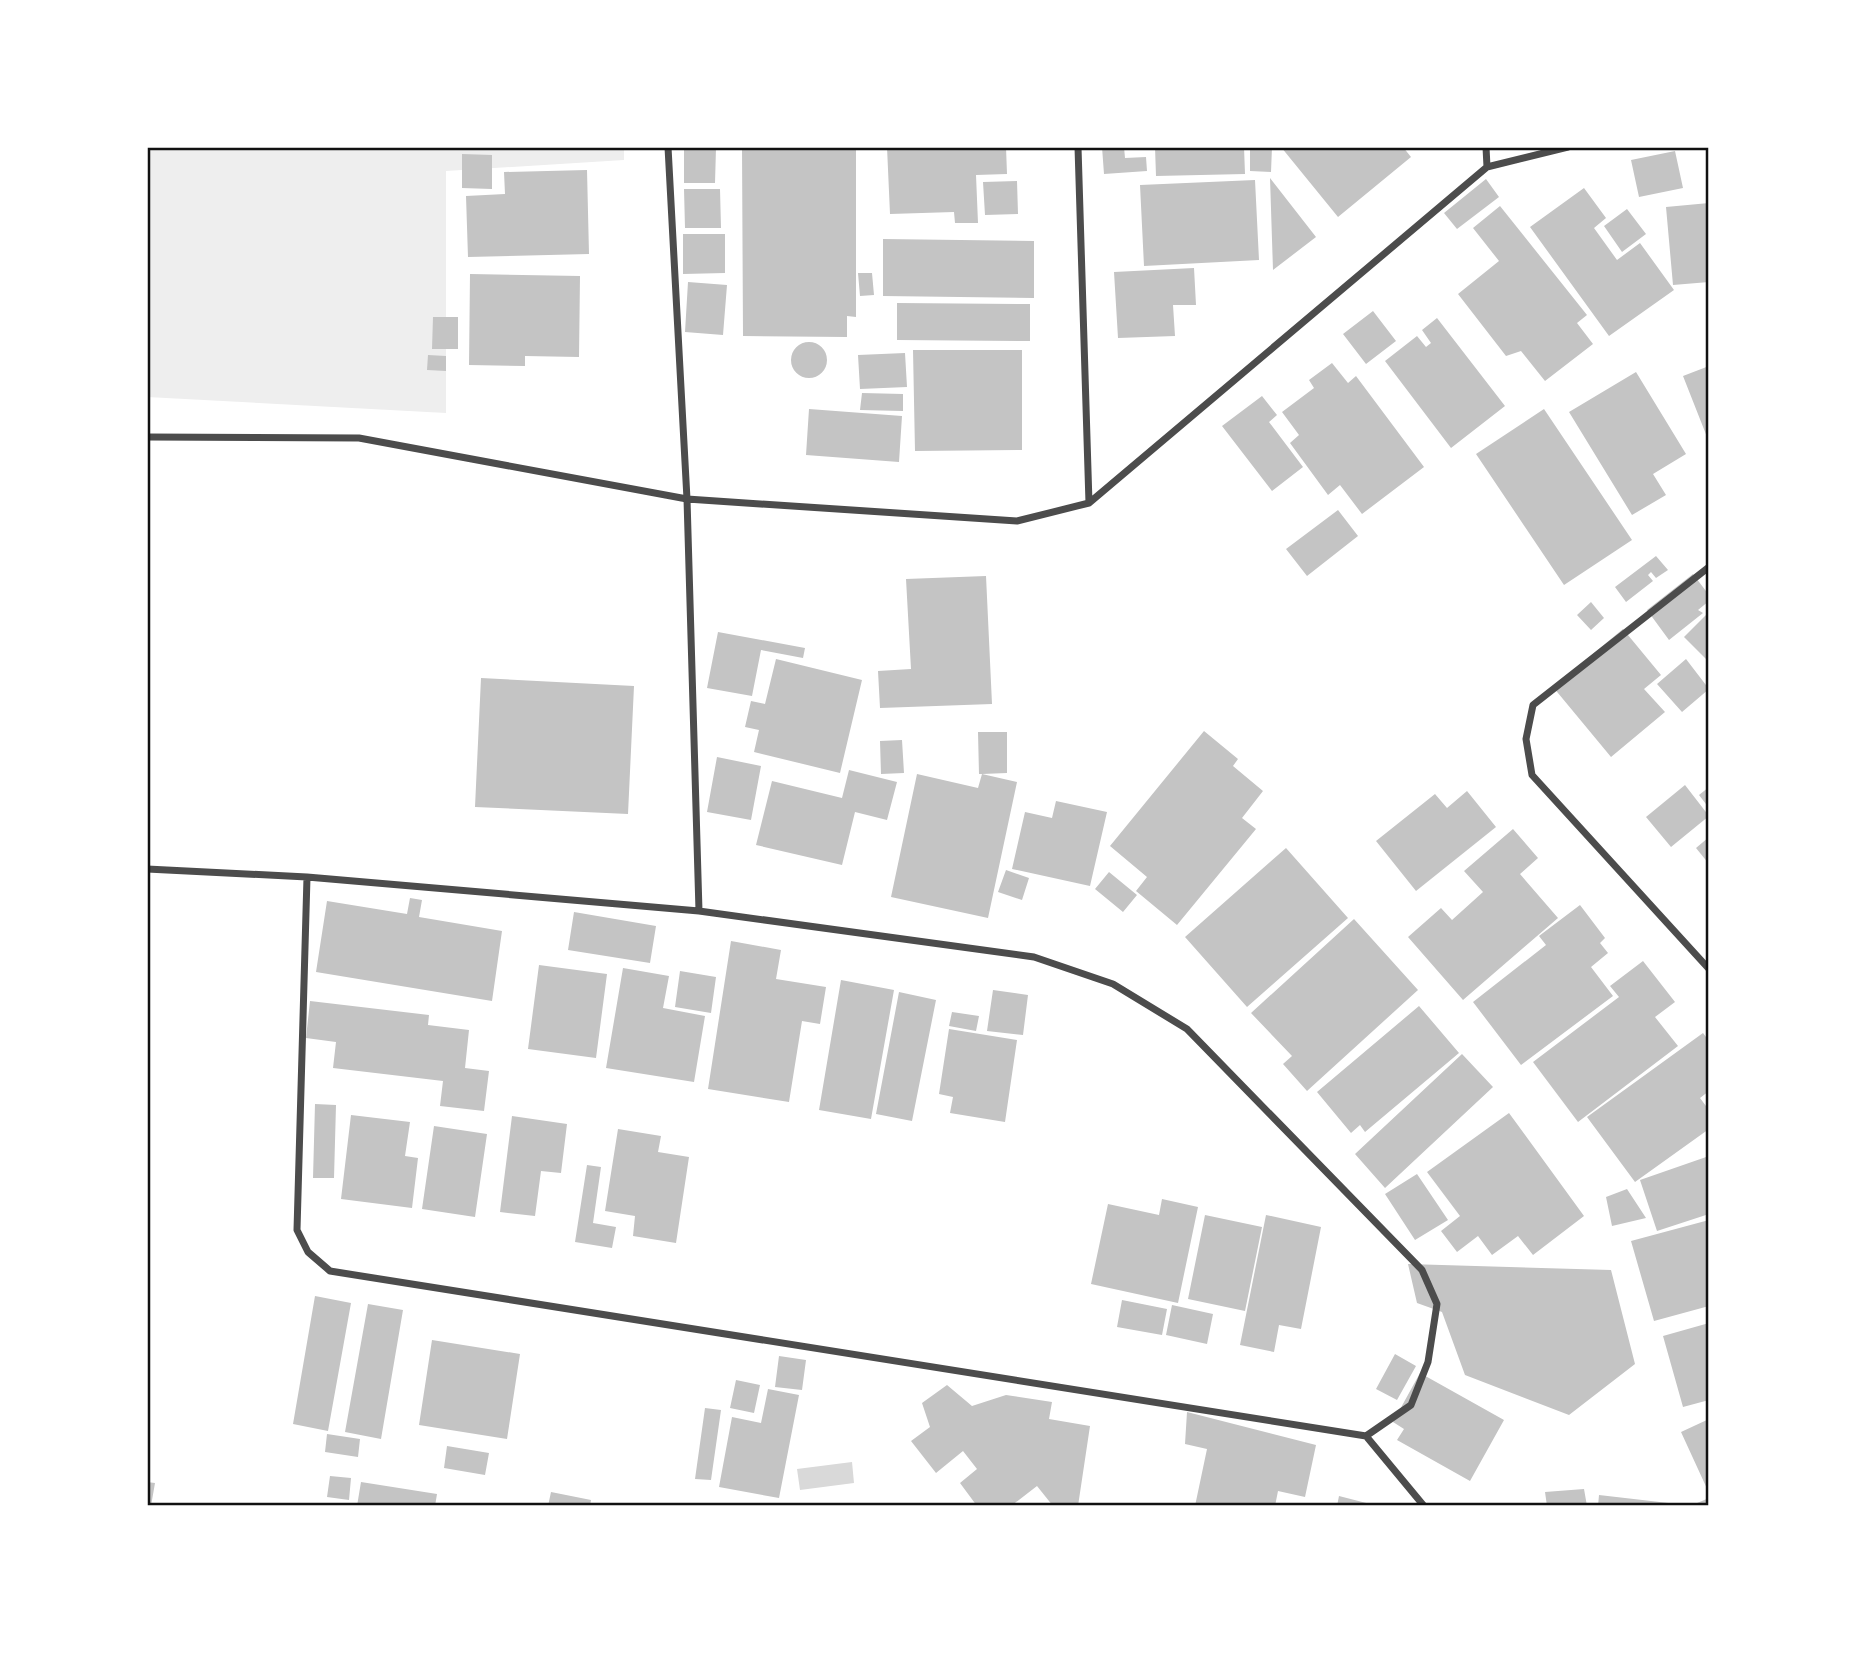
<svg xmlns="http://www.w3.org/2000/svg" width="1856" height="1653" viewBox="0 0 1856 1653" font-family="'Fira Sans',sans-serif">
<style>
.green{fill:#eee}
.water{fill:#d9d9d9}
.building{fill:#c4c4c4}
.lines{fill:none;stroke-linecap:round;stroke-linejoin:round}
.minor{stroke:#4c4c4c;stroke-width:7}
.neatline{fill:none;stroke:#111;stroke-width:2.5}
</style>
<rect width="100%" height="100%" fill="#fff"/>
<path class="green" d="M147,147H624V160L446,171V413L147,397Z"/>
<path class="water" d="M852,1462L854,1483L800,1490L797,1469Z"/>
<path class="building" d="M684,147L716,148L715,183H684Z
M742,147H856V317L847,316V337L743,336Z
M887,147H1006L1007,174L976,175L978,223H955L954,212L890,214Z
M1102,147H1124L1125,158L1146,157L1147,171L1104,174Z
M1155,147H1244L1245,174L1156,176Z
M1250,147H1272L1271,172L1250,171Z
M1281,147H1403L1411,157L1338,217Z
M1675,151L1683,188L1639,197L1631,160Z
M462,154L492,155V189L462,188Z
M587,170L589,254L468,257L466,196L505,194L504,172Z
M1270,178L1316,237L1273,270Z
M1486,179L1499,197L1457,229L1444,213Z
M1255,180L1259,260L1144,266L1140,185Z
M1017,181L1018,214L985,215L983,182Z
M1584,188L1606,218L1594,228L1617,260L1640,243L1674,290L1609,336L1530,227Z
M684,189H720L721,228H685Z
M1709,203V282L1673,285L1666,207Z
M1500,206L1587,315L1577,323L1593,344L1545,381L1521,351L1506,356L1458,294L1499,261L1473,228Z
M1627,209L1646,234L1622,252L1604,226Z
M683,234H725V273L683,274Z
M883,239L1034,241V298L883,296Z
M1194,268L1196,305H1173L1175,336L1118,338L1114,272Z
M858,273H872L874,295L860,296Z
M470,274L580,276L579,357L525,356V366L469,365Z
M688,282L727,285L723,335L685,332Z
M897,303L1030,304V341L897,340Z
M1373,311L1396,341L1366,364L1343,334Z
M433,317H458V349H432Z
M1437,318L1505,406L1451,448L1385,361L1417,336L1426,347L1431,343L1422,330Z
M791 360a18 18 0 1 1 36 0a18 18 0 1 1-36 0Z
M913,350H1022V450L915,451Z
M905,353L907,387L860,389L858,355Z
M428,355L446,356V371L427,370Z
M1332,363L1348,383L1356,376L1424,467L1362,514L1340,485L1328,495L1290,443L1299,435L1282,412L1314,388L1309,380Z
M1709,366V442L1683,376Z
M1636,372L1686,454L1653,474L1666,495L1632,515L1569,412Z
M862,393L903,394V411L860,410Z
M1262,396L1277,415L1269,422L1303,467L1272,491L1222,426Z
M809,409L902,416L899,462L806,455Z
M1544,409L1632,540L1564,585L1476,454Z
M1338,510L1358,536L1307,576L1286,549Z
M1656,556L1668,570L1656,578L1651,572L1648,575L1653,581L1626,602L1615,587Z
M1693,574L1709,595V601L1698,610L1703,613L1669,640L1647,610Z
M986,576L992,704L880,708L878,671L911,669L906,579Z
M1591,602L1604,618L1591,630L1577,615Z
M1709,612V662L1684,637Z
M1623,629L1661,675L1644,689L1665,712L1611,757L1553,687Z
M718,632L805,648L803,658L761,650L752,696L707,688Z
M776,659L862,680L840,773L754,752L759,730L745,727L751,701L765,704Z
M1686,659L1709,689L1682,712L1657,684Z
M481,678L634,686L628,814L475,807Z
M1204,731L1238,759L1233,766L1263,791L1242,818L1256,829L1177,925L1136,891L1147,877L1110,846Z
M978,732H1007V773L982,774L1017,782L988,918L891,897L917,774L978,788L982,774H979Z
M902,740L904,773L881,774L880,741Z
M717,757L761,766L751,820L707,812Z
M849,770L897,782L887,820L855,812L842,865L756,845L772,781L842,798Z
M1685,785L1709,816L1671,847L1646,817Z
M1709,787V808L1699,795Z
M1467,791L1496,827L1416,891L1376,841L1435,794L1447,808Z
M1056,801L1107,812L1090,886L1012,869L1025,812L1052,818Z
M1513,829L1538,858L1520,874L1558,918L1463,1000L1408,937L1441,908L1452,920L1483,892L1464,871Z
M1709,837V864L1696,848Z
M1286,848L1348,918L1247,1007L1185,937Z
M1006,870L1029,878L1022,900L998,892Z
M1109,872L1137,895L1123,912L1095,889Z
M410,898L422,900L419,917L502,931L492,1001L316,972L327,901L407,914Z
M1580,905L1605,938L1600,943L1608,953L1591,967L1613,996L1521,1065L1473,1002L1546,945L1539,936Z
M574,912L656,926L650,963L568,950Z
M1354,919L1418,990L1307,1091L1283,1064L1292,1056L1251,1013Z
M731,941L781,950L776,979L826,987L820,1024L802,1021L789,1102L708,1089Z
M1643,961L1675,1002L1655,1017L1678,1046L1578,1122L1533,1062L1619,997L1610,986Z
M539,965L607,974L596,1058L528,1049Z
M623,968L669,976L663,1008L705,1016L694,1082L606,1068Z
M680,971L716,977L711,1013L675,1007Z
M841,980L894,990L871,1119L819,1110Z
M993,990L1028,995L1023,1035L987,1031Z
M899,992L936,1000L912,1121L876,1114Z
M310,1001L429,1015L428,1025L469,1030L465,1068L489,1071L484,1111L440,1106L443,1081L333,1068L336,1042L306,1038Z
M1419,1006L1459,1053L1365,1132L1360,1125L1351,1133L1317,1092Z
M952,1012L979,1016L976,1031L949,1026Z
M949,1029L1017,1040L1005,1122L950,1113L953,1097L939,1094Z
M1703,1033L1709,1041V1091L1700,1098L1709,1110V1129L1635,1182L1587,1117Z
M1462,1054L1493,1087L1385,1188L1355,1154Z
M315,1104L336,1105L334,1178H313Z
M1509,1113L1584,1216L1533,1255L1518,1236L1492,1255L1478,1236L1457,1252L1441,1231L1460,1216L1427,1172Z
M351,1115L410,1122L405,1156L418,1158L412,1208L341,1199Z
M512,1116L567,1124L561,1173L541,1171L535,1216L500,1212Z
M434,1126L487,1134L475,1217L422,1209Z
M618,1129L661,1136L658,1152L689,1157L676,1243L633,1236L635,1216L605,1211Z
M1709,1156V1214L1657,1231L1640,1180Z
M587,1165L601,1167L593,1223L616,1227L612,1248L575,1242Z
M1417,1174L1448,1220L1415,1240L1385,1194Z
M1627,1189L1646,1218L1612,1226L1606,1197Z
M1162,1199L1198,1207L1178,1303L1091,1284L1108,1204L1159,1215Z
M1205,1215L1262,1227L1245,1311L1188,1299Z
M1266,1215L1321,1227L1301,1329L1279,1325L1274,1352L1240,1345Z
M1709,1220V1306L1654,1321L1631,1241Z
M1408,1264L1611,1270L1635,1364L1569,1415L1465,1375L1442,1312L1417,1303Z
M315,1296L351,1303L328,1431L293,1424Z
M1122,1300L1167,1309L1162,1335L1117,1327Z
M368,1304L403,1310L381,1439L345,1432Z
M1172,1305L1213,1314L1207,1344L1166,1335Z
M1709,1323V1400L1683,1407L1663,1336Z
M432,1340L520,1354L507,1439L419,1425Z
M1395,1354L1416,1366L1397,1400L1376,1389Z
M779,1356L806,1360L802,1390L775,1387Z
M1420,1373L1504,1420L1470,1481L1397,1440L1404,1429L1393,1422Z
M736,1380L760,1385L754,1413L730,1408Z
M947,1385L972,1406L1006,1395L1052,1402L1049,1419L1090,1426L1078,1506H1053L1037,1486L1011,1506H977L960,1483L977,1469L963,1451L936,1473L911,1441L930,1427L922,1403Z
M768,1389L799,1395L779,1498L719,1487L732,1417L761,1423Z
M705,1408L721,1410L711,1480L695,1479Z
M1187,1412L1316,1445L1305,1497L1278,1491L1275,1506H1195L1207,1449L1185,1444Z
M1709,1419V1493L1681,1432Z
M327,1434L360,1439L358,1457L325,1452Z
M447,1446L489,1453L485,1475L444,1468Z
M330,1476L351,1478L349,1500L327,1497Z
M147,1482L155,1483L151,1506H147Z
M361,1482L437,1494L435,1506H357Z
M1584,1489L1587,1506H1547L1545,1492Z
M551,1492L591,1500L590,1506H548Z
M1599,1495L1677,1504V1506H1598Z
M1339,1496L1374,1505V1506H1337Z
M1709,1498V1506H1690Z"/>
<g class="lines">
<path class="minor" d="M668,147L687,499L699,911
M1078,147L1089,503
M1486,147L1487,167
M147,437L359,438L687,499L1017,521L1089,503L1487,167L1568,147
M1709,567L1533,705L1526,739L1532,775L1709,969
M147,869L307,877L699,911L1034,957L1113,984L1187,1029L1422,1270L1437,1304L1428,1362L1411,1405L1366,1436
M307,877L297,1230L308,1252L330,1271L1366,1436L1424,1506"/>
</g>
<rect width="1856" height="1653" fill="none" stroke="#ffffff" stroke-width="298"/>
<rect x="149" y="149" width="1558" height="1355" class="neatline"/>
</svg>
